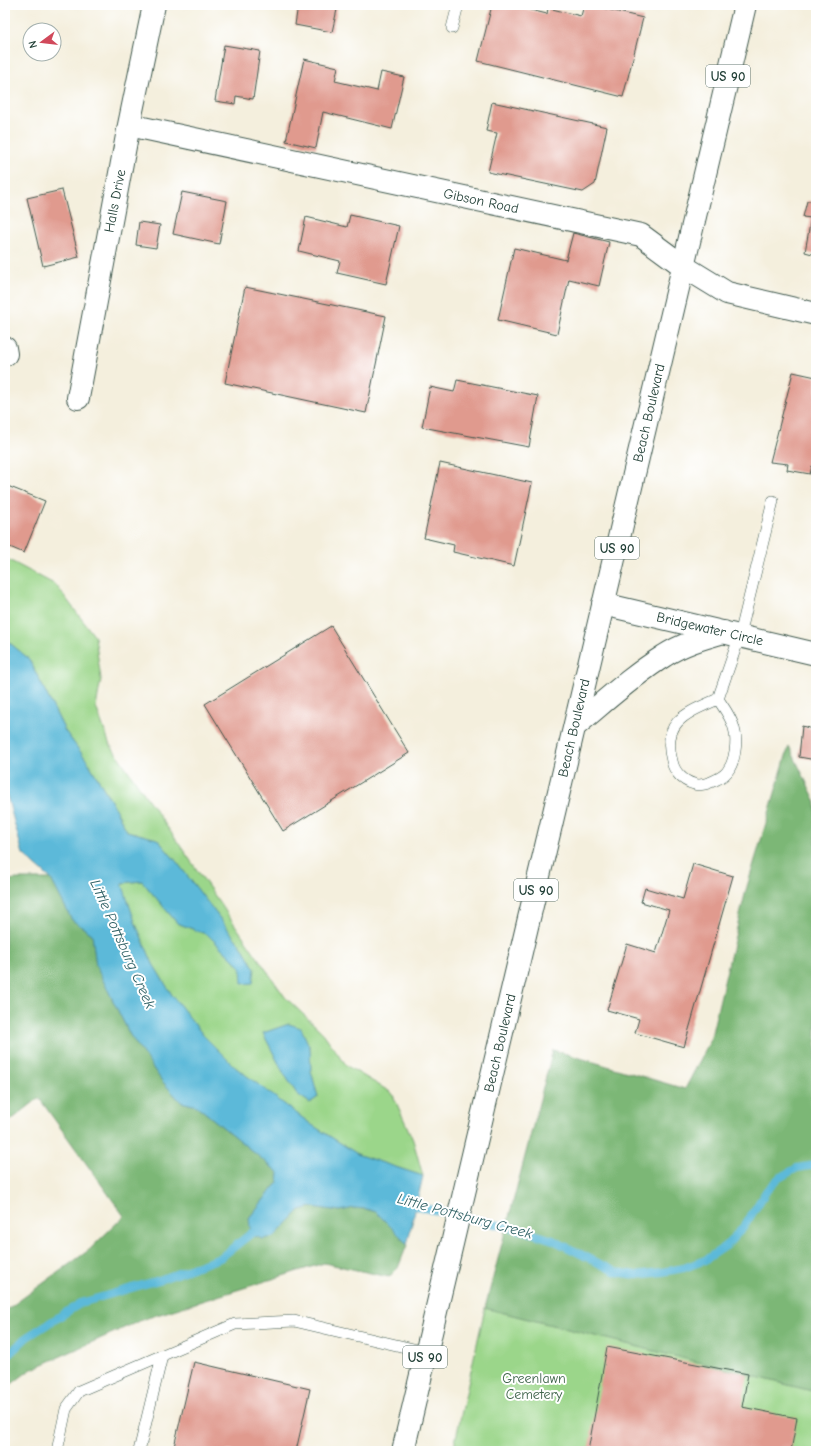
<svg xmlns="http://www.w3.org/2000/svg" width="821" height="1456" viewBox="0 0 821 1456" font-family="'Comic Neue',sans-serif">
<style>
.green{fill:#9bd68a;stroke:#5d8a5f;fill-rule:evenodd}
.forest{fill:#7cb776;stroke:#4e7a55}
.water{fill:#5bb9d9;stroke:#3d7b86}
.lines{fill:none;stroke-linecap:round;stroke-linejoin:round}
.stream{stroke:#5bb9d9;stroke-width:8}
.building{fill:#e09a8e}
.lane-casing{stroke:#3f584d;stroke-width:12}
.street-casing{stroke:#3f584d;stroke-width:24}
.highway-casing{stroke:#3f584d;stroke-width:24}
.lane{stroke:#fff;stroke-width:11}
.street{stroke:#fff;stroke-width:22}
.highway{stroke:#fff;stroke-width:22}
.labels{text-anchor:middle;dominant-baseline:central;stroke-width:4;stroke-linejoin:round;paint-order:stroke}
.shield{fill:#fff;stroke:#627771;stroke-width:1}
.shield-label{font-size:13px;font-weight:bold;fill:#1f3d34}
.street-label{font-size:14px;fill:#1f3d34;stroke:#fff}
.park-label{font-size:14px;fill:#3e634a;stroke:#fff}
.water-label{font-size:15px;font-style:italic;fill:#316266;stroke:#fff}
</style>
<rect width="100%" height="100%" fill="#fff"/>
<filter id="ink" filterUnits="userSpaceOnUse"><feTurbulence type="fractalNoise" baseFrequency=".025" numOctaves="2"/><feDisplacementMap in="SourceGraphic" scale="8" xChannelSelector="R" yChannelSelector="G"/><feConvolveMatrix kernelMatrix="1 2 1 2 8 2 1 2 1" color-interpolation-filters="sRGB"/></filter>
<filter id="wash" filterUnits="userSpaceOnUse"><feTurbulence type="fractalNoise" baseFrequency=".012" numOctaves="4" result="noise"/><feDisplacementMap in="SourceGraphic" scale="16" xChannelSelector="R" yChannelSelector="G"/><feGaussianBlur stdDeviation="0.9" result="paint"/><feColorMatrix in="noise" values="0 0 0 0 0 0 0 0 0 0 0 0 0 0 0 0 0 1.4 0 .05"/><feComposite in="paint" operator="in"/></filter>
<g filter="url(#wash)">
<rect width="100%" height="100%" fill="#f4efdd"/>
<path class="green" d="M5,558L56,585L95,637L101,679L96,707L109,743L285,997L323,1033L347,1066L392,1093L413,1140L423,1176L359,1155L312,1125L235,1067L203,1035L172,995L153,964L135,922L121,883L142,881L177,923L208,935L241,967L255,969L244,950L176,861L157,839L127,831L111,801L88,762L65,731L29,659L5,639ZM289,1024L301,1029L310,1048L311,1071L318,1097L310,1103L297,1094L283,1072L263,1033Z
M485,1308L816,1392V1451H453Z"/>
<path class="forest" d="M789,746L816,802V1392L485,1308L553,1050L685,1089L710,1041L746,890Z
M18,879H51L72,920L92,934L96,966L130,1035L162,1081L181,1102L197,1106L279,1173L278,1182L249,1218L274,1237L299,1210L312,1207L340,1211L353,1208L366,1209L376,1212L401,1237L407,1245L398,1268L389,1277L324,1263L144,1319L30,1370L5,1389V1311L89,1250L124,1216L39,1098L5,1125V880Z"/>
<path class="water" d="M5,639L29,659L65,731L88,762L111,801L127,831L157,839L176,861L244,950L255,969L253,983L242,984L241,967L208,935L177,923L142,881L122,883L135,922L153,964L172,995L203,1035L235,1067L312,1125L359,1155L423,1176L407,1245L401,1237L376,1212L366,1209L354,1208L340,1211L312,1207L300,1210L274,1237L263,1239L251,1235L249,1218L278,1182L279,1173L197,1106L181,1102L162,1081L130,1035L96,966L92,934L72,920L51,879L23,854L5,789Z
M289,1024L301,1028L310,1048L311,1071L318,1097L310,1103L297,1094L283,1072L263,1033Z"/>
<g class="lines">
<path class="stream" d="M416,1206L525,1231L553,1240L616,1272L636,1275L662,1272L684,1268L705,1260L726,1246L745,1225L767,1190L779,1178L797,1168L816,1165
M5,1358L27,1337L81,1303L159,1280L220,1258L258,1228"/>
</g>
<g id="blocks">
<path class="building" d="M298,5H338L332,32L295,25Z
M492,5H510L547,14L548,8L581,16L584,5H590L643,18L623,97L478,61Z
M224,45L260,51L253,99L236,96L235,104L215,101Z
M304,59L338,67L335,81L377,91L381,72L404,77L392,129L323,112L316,148L286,141Z
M492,102L607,127L595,184L583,192L488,172L497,133L486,131Z
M62,190L79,257L43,266L27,198Z
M182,192L227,201L219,244L173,234Z
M815,192H816V255L805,252L811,218L803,217L807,201H814Z
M350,215L399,226L386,284L337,273L340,261L299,251L306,217L347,227Z
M139,222L160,225L156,248L136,245Z
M573,233L609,242L599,286L569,279L557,334L498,320L514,248L566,260Z
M245,287L386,316L366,413L225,383Z
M793,372L816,377V467L812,466L810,474L787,470L788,464L770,462Z
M457,380L538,396L529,447L422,427L430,387L454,392Z
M440,463L532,483L514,566L453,552L454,545L424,538Z
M5,485L45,501L24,553L5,545Z
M331,626L409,753L283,831L205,704Z
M802,726L816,730V760L799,757Z
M693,864L733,876L684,1047L635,1033L639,1019L607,1010L627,944L656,953L669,910L641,902L645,888L683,899Z
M607,1347L748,1374L742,1407L797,1418L791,1451H588Z
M194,1362L310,1389L296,1451H173Z
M574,1448L585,1450V1451H573Z"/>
</g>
</g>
<g filter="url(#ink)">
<use href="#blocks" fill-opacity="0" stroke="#3f584d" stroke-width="1"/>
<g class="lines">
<g class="lane-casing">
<path id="lane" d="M452,28L458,5
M718,699C724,708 731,717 734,728C738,741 735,762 727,772C723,777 716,780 711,782C706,784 699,786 694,784C683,781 674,772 672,761C661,721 687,713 718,699L740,635L773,501
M57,1451L66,1409L79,1391L235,1324L294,1321L426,1352
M139,1451L162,1356"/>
</g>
<g class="street-casing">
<path id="street" d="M129,125L641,235L683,266L727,293L816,314
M5,348L6,354H5
M78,398L129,125L154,5
M603,604L816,654
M575,726C604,702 632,676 664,656C682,644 703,638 724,632"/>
</g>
<g class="highway-casing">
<path id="highway" d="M403,1451L745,5"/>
</g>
<use href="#lane" class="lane"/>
<use href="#street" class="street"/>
<use href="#highway" class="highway"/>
</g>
</g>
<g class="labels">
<g class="shield">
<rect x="706" y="65" width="44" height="22" rx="3"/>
<rect x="595" y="537" width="44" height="22" rx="3"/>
<rect x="514" y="879" width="44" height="22" rx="3"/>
<rect x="403" y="1346" width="44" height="22" rx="3"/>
</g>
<g class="shield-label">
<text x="728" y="76">US 90</text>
<text x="617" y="548">US 90</text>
<text x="536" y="890">US 90</text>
<text x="425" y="1357">US 90</text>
</g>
<g class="street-label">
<text transform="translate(115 201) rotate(-79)">Halls Drive</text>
<text transform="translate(481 201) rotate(12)">Gibson Road</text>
<text transform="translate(649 413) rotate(-77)">Beach Boulevard</text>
<text transform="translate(710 629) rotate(13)">Bridgewater Circle</text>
<text transform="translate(574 728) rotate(-77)">Beach Boulevard</text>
<text transform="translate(500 1043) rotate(-77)">Beach Boulevard</text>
</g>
<g class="park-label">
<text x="534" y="1378">Greenlawn<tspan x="534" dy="16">Cemetery</tspan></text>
</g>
<g class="water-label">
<text transform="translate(123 944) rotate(66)">Little Pottsburg Creek</text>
<text transform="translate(465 1216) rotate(15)">Little Pottsburg Creek</text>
</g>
</g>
<rect width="821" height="1456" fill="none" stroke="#fff" stroke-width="20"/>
<g transform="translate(42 42) rotate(255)"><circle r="19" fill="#ffffff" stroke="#a5b1ae"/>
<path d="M0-3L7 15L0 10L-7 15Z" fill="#d1495b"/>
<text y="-6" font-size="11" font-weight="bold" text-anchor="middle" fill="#1f3d34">N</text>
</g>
</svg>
